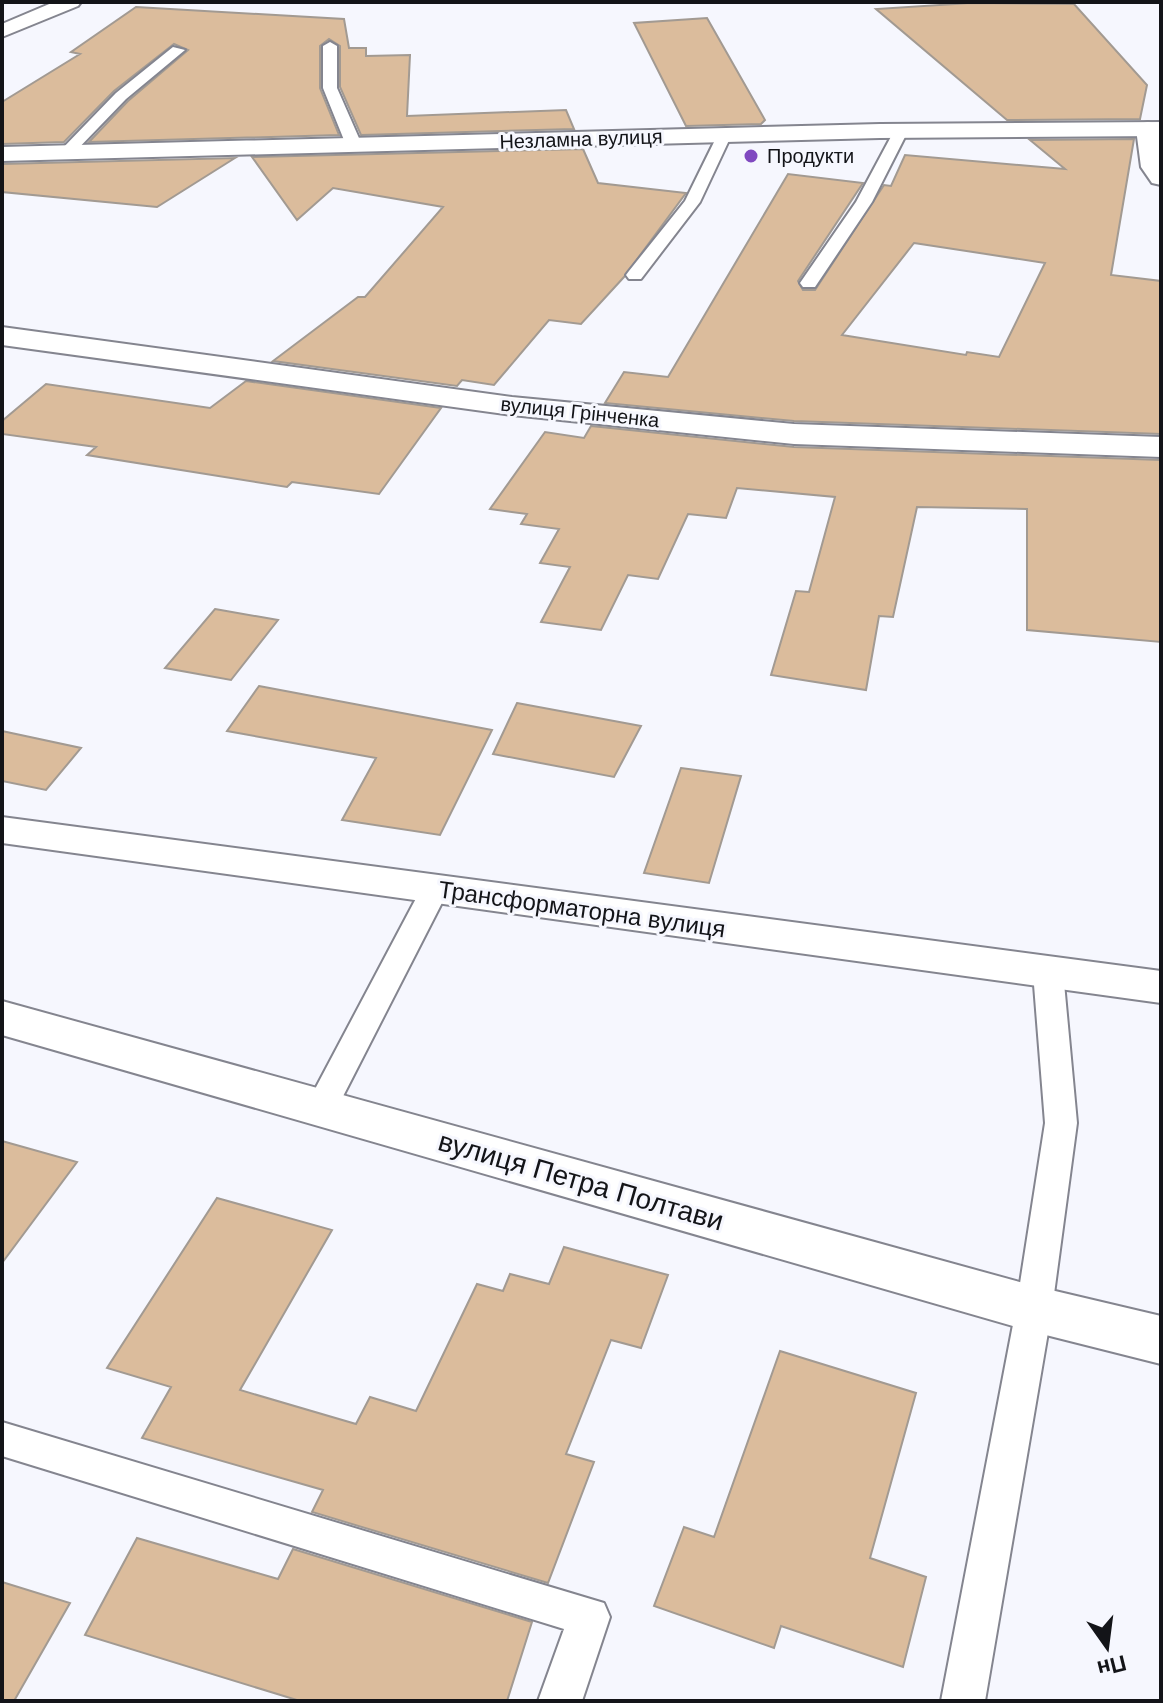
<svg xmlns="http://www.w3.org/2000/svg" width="1163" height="1703" viewBox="0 0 1163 1703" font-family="Helvetica,sans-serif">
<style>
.building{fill:#dbbc9c;stroke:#a29a92;stroke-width:2;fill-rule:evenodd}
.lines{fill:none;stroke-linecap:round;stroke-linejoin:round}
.service-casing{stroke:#84858f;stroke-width:4}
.minor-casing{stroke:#84858f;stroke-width:4}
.tertiary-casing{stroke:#84858f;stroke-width:4}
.service{fill:#fff;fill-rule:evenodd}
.minor{fill:#fff;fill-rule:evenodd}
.tertiary{fill:#fff;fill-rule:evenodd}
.poi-dot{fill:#8049c0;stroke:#f6f7fe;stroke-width:3}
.labels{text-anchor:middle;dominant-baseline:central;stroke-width:6;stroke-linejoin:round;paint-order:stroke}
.far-street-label{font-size:20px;fill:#131418;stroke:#f6f7fe}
.far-poi-label{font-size:20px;fill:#131418;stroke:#f6f7fe;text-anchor:start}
.street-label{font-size:24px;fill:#131418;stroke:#f6f7fe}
.near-street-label{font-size:28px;fill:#131418;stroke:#f6f7fe}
</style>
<rect width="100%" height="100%" fill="#f6f7fe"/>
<path class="building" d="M971,3L1074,4L1147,85L1140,119L1007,120L876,9Z
M136,7L344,19L349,48H366V56L410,55L407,116L566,110L574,129L361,135L340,87V46L329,39L320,46V88L339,135L89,142L128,101L188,50L174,44L114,91L64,142L2,144V102L80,54L71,52Z
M707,18L765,120L761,124L686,126L634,23Z
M1134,139L1111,275L1161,281V434L794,421L605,403L624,372L668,377L788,174L863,183L798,281L803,290H815L884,185L891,186L905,155L1065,169L1030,140ZM914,243L1045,263L999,357L967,352L966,355L842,335Z
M583,149L598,183L686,193L624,277L581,324L549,320L494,385L462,380L457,386L273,361L358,297H365L443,207L333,188L297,220L252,157Z
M235,158L157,207L2,192V164Z
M246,381L441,408L379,494L292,482L287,487L87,455L96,447L2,434V421L46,384L210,408Z
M591,426L794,447L1161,460V642L1027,630V509L917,507L893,617L879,616L866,690L771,675L796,591L809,592L835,497L737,488L726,518L688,514L658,579L628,575L601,630L541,622L570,567L540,563L559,529L521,524L527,514L490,509L545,432L584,438Z
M215,609L278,620L231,680L165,668Z
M259,686L492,730L440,835L342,820L376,758L227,731Z
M517,703L641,726L614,777L493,754Z
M2,731L81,748L46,790L2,781Z
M681,768L741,776L709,883L644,873Z
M2,1141L77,1162L2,1263Z
M217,1198L332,1230L240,1390L356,1424L370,1397L416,1411L477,1284L503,1291L510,1274L549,1284L564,1247L668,1275L641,1348L611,1340L566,1454L594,1462L548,1583L312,1512L323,1490L142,1438L171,1387L107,1368Z
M780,1351L916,1393L870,1558L926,1577L903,1667L781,1626L774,1648L654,1606L684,1527L714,1537Z
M137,1538L278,1579L293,1549L532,1622L507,1701H300L85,1635Z
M2,1582L70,1603L14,1701H2Z"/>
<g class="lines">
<g class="service-casing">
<path id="service" d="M330,42L337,46V88L362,145L359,148H349L346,145L323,88V46Z
M173,47L185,50L126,99L70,157H60V151L116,93Z
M901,127L908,131L872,202L815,287H803L800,283L856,202L894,131Z
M724,132L731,136L700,202L641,279H629L626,275L629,271L685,201L717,136Z
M435,880L445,882L449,889L337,1108L333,1117L321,1120L309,1117L305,1108L421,889L425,882Z
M1048,962L1059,965L1063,972L1077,1123L1052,1309L985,1701H941L1016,1309L1045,1123L1033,972L1037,965Z
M2,1422L604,1603L610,1617L582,1701H538L564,1629L2,1456Z"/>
</g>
<g class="minor-casing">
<path id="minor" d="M1148,122L1156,124L1160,129L1161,185L1152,183L1141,167L1136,129L1140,124Z
M2,327L512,397L794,424L1161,437V457L794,444L512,415L2,345Z
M2,817L1161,971V1003L2,843Z
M2,1001L1034,1286L1161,1316V1364L1034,1332L2,1035Z"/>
</g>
<g class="tertiary-casing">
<path id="tertiary" d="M54,2H81L78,6L2,37V24Z
M1161,122V136L880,138L2,161V147L880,124Z"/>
</g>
<use href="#service" class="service"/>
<use href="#minor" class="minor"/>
<use href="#tertiary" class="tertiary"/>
</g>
<circle class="poi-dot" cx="751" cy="156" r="8"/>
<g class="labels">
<g class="far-street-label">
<text transform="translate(581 139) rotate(-2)">Незламна вулиця</text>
<text transform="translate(580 412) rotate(6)">вулиця Грінченка</text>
</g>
<g class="far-poi-label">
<text x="767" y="156">Продукти</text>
</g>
<g class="street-label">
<text transform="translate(582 909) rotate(8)">Трансформаторна вулиця</text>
</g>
<g class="near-street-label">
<text transform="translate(581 1181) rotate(16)">вулиця Петра Полтави</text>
</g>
</g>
<rect width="1163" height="1703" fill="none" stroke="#131418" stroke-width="8"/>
<g transform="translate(1107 1647) rotate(166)" stroke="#f6f7fe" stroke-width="6" paint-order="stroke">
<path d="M0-6L14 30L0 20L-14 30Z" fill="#131418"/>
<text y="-12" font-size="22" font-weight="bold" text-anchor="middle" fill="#131418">Пн</text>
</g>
</svg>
